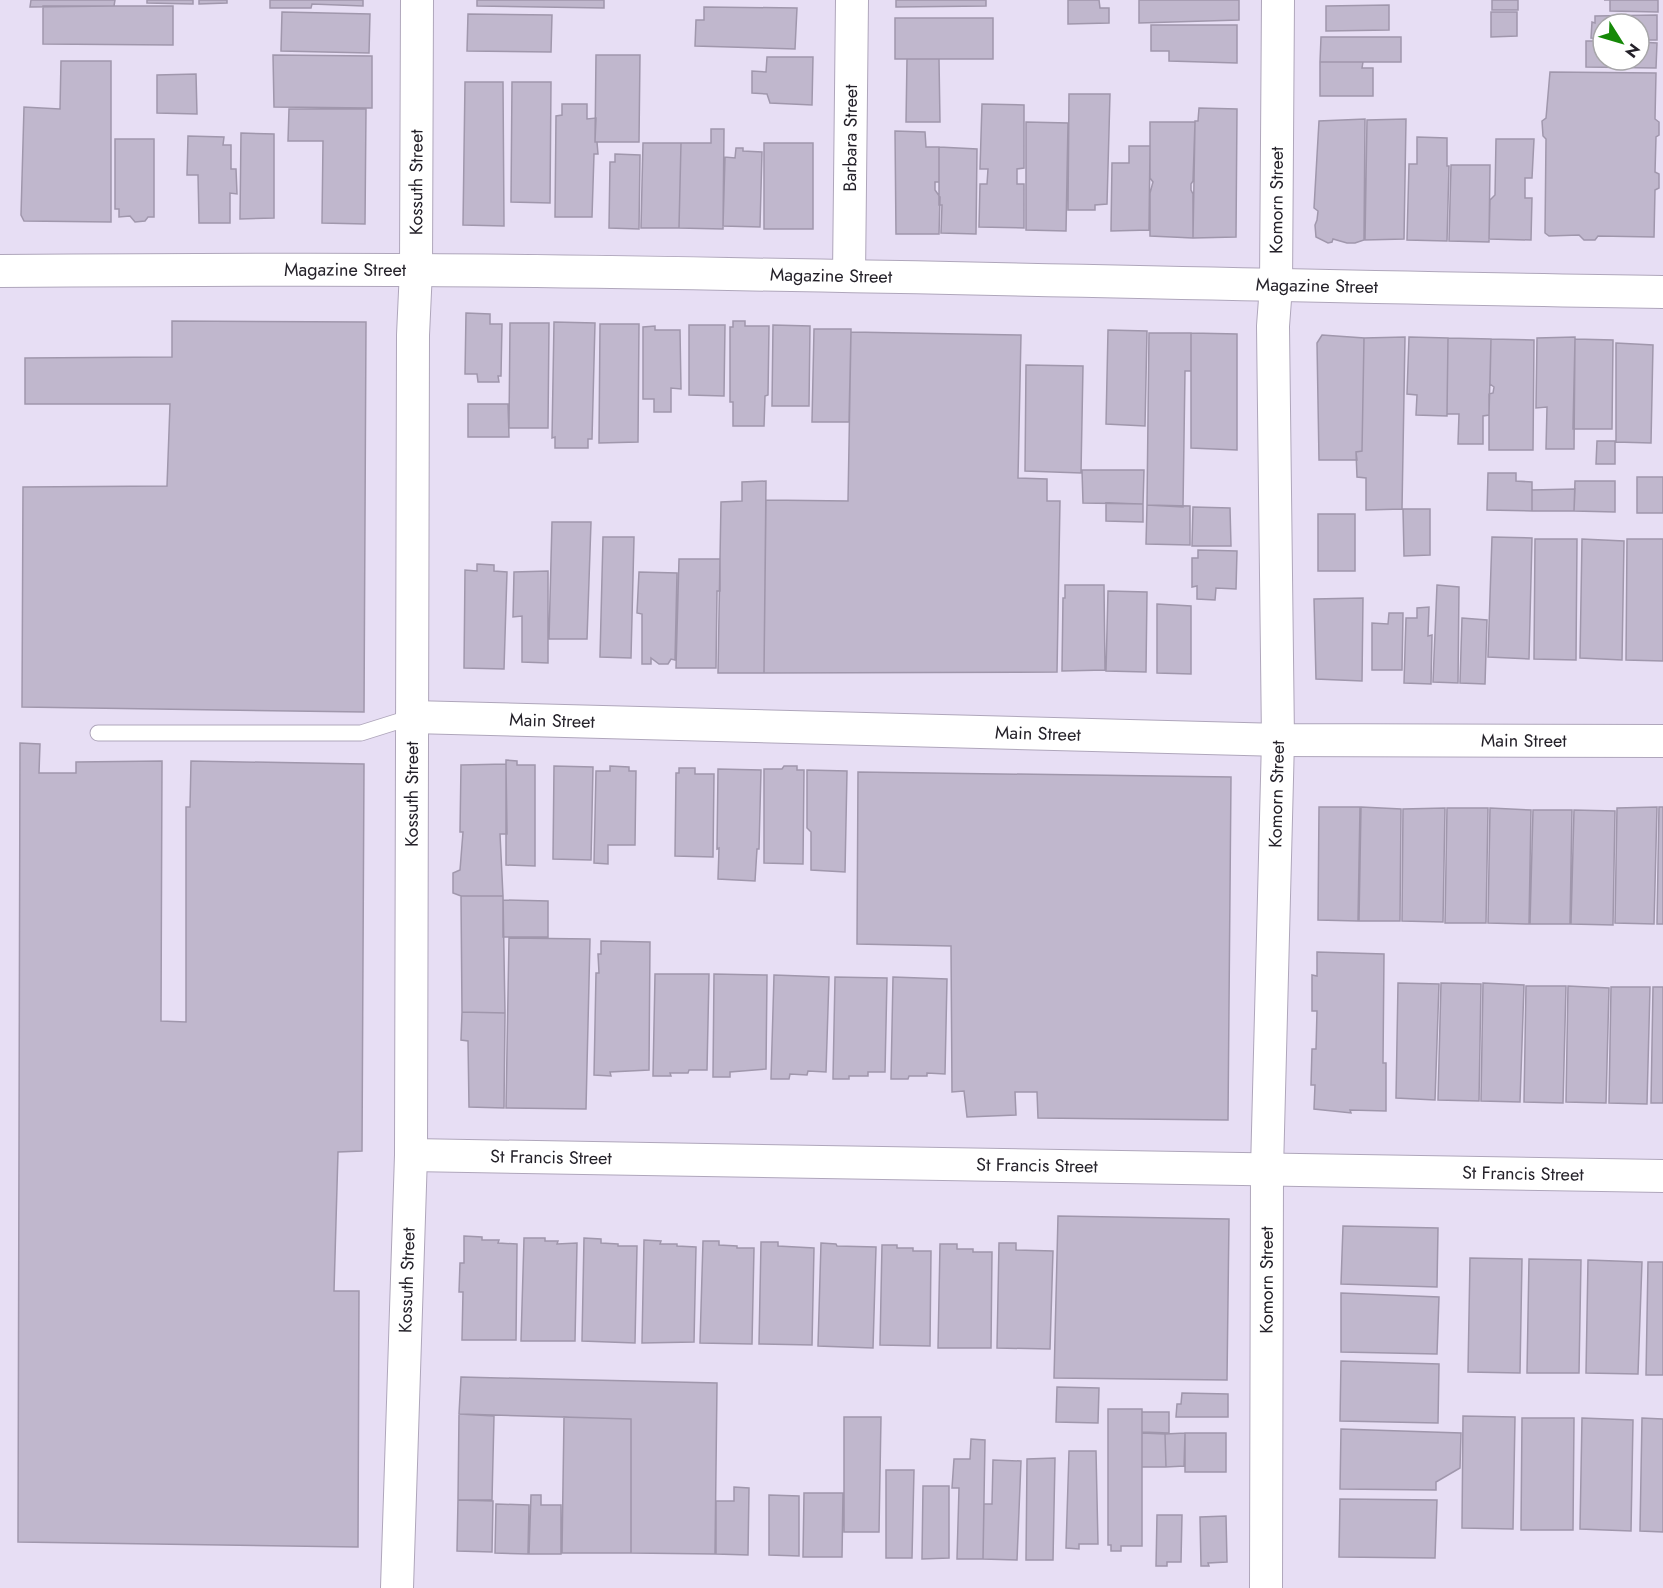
<svg xmlns="http://www.w3.org/2000/svg" width="1663" height="1588" viewBox="0 0 1663 1588" font-family="Jost,sans-serif">
<style>
.building{fill:#c0b7cd;stroke:#a097ac;stroke-width:1.5}
.lines{fill:none;stroke-linecap:round;stroke-linejoin:round}
.lane-casing{stroke:#afa6bb;stroke-width:17}
.street-casing{stroke:#afa6bb;stroke-width:34}
.lane{stroke:#fff;stroke-width:15}
.street{stroke:#fff;stroke-width:32}
.labels{text-anchor:middle;dominant-baseline:central;stroke-width:5;stroke-linejoin:round;paint-order:stroke}
.street-label{font-size:18px;fill:#242129;stroke:#fff}
</style>
<rect width="100%" height="100%" fill="#e7def4"/>
<path class="building" d="M31,0H115L114,6L30,7Z
M147,0H193V4L147,3Z
M199,0H227V3L199,4Z
M270,0H363V6L312,4L311,8H270Z
M477,0H604V8L477,6Z
M896,0H986V6L896,7Z
M1068,0H1099L1100,8H1109V23L1068,24Z
M1139,0H1239V20L1139,23Z
M1492,0H1518V10H1492Z
M1604,0H1658V12L1610,11V0Z
M1389,5V30L1326,31V6Z
M43,6H173V45L43,44Z
M704,7L797,8L795,49L695,46L696,20H704Z
M282,12L370,14L369,53L281,51Z
M1491,12H1517V36L1491,37Z
M468,14L552,15L551,52L467,51Z
M1657,15V40H1639V24H1603V39L1591,38L1592,22L1595,23V16Z
M895,18H993V59H895Z
M1151,25H1237V63L1169,61V51H1151Z
M1321,37H1401V62H1320Z
M1586,41H1603V60H1639V42L1657,43L1656,68L1586,67Z
M273,55L372,56V108L274,107Z
M596,55H640L639,142H595Z
M767,57H813L812,105L770,103L767,94L752,93V71L766,72Z
M907,59H939L940,122H906Z
M61,61H111V222L24,221L21,215L24,107L60,109Z
M1320,62H1363L1362,68H1373V96H1320Z
M1550,72L1656,73L1655,119L1659,122V135L1656,137L1655,172L1659,174V188L1655,190L1654,237L1598,236L1595,240H1584L1579,235L1549,236L1545,233L1546,139L1543,136L1542,121L1546,118Z
M196,74L197,114L157,113V75Z
M465,82H503L504,226L463,225Z
M512,82H551L550,203L511,202Z
M1069,94H1110L1107,204L1095,205V210H1068Z
M562,104H587V119L596,118L595,142H597L598,154H594L592,217H555L556,116L562,115Z
M982,104L1024,105V168L1017,169V184H1024V228L979,227L980,184H987L988,169H980Z
M1199,108L1237,109L1236,237L1193,238L1195,123V121H1198Z
M289,109H366L365,224L322,223L323,141H288Z
M1365,119L1364,240L1355,243H1347L1333,239L1332,242L1328,243L1316,237L1315,225L1317,220L1318,211L1314,208L1319,121Z
M1406,119L1404,239L1365,240L1367,120Z
M1026,122L1068,123L1066,231L1026,230Z
M1150,122H1195L1193,181L1191,184V190L1193,194V238L1150,236V193L1153,182L1150,178Z
M711,129H724L723,229L679,228L681,143H711Z
M895,131L925,132L926,147H939V182H935V190L940,197L939,234H896Z
M241,133L274,134V218L240,219Z
M188,136L224,137L223,145H231V169H236L237,194L230,193V223H199L198,175H187Z
M1417,137L1447,138V166H1449L1447,241L1407,240L1409,164H1417Z
M115,139H154V217H148L145,221L135,222L130,216L119,217V209H115Z
M1496,139H1534L1532,178H1525V198H1532L1531,240L1489,239L1490,200L1495,195Z
M643,143H681L679,228H641Z
M764,143H813V229H764Z
M1129,146H1150L1149,230L1111,231L1112,163H1129Z
M939,147L977,149L976,234L941,233L942,205H939Z
M736,148H743V151L762,152L760,227L723,226L725,157L735,158Z
M615,154L640,155L639,229L609,228L610,162H615Z
M1451,165H1490L1489,242L1449,241Z
M466,313L490,314V324H502L501,376H498L499,382H478L477,374H465Z
M172,321L366,322L364,712L22,707L23,487L167,486L170,404H25V358L172,357Z
M733,321H745V326H769L768,395L765,396L764,426H733V402H730V327H733Z
M554,322L595,323L592,439H588V448H555V437L552,438Z
M510,323H549L548,428H509Z
M600,324H639L638,442L599,443Z
M689,325H725L724,396L689,395Z
M773,325L810,326L809,406H772Z
M655,326V330H680L681,389L671,388V412H654V399H643V327Z
M814,329H851L849,422H812Z
M1108,330L1147,331L1145,426L1106,424Z
M851,332L1021,335L1018,478L1047,479V501H1060L1057,672L764,673L766,500L848,501Z
M1149,333H1191V371H1185L1183,507L1147,505Z
M1191,333L1237,334V450L1191,448Z
M1322,335L1364,338L1362,451L1356,452L1357,460H1319L1317,343Z
M1405,337L1402,509L1366,510V478L1357,477L1356,452L1362,451L1364,338Z
M1409,337L1448,338L1447,416L1416,415L1417,395L1407,394Z
M1575,337L1574,449H1546L1547,407L1536,408L1537,338Z
M1448,338L1491,339L1489,415L1483,416V444H1458L1459,414H1447Z
M1491,339L1534,340L1533,450H1489V394L1493,393L1494,387L1490,384Z
M1575,339L1613,340L1612,429H1573Z
M1616,343L1653,345L1651,443L1616,442Z
M1026,365L1083,366L1081,473L1025,471Z
M468,404H508L509,437H468Z
M1597,441H1615V464H1596Z
M1082,470H1144L1143,504L1083,503Z
M1488,473H1516V481L1532,482V511L1487,510Z
M1637,477H1663V513H1637Z
M766,481L764,673H718L721,502L742,501V482Z
M1575,481H1615V512L1574,511Z
M1575,489L1574,511H1532V490Z
M1106,503L1143,504V522L1106,521Z
M1147,505L1190,506V545L1146,544Z
M1193,507L1230,508L1231,546H1192Z
M1403,509H1430V555L1404,556Z
M1318,514H1355V571H1318Z
M552,522H591L587,639H549Z
M603,537H634L631,658L600,657Z
M1492,537L1532,538L1529,659L1488,657Z
M1535,539H1577L1576,660L1534,659Z
M1582,539L1624,541L1622,660L1580,658Z
M1627,539H1663V661L1626,660Z
M1198,550L1237,551L1236,589L1216,588L1215,600L1197,599V586L1192,587V558H1198Z
M679,559H720V591H717L716,668H676Z
M477,564L494,565V571L507,572L504,669L464,668L465,570L477,571Z
M548,571V663L522,662V616L513,617L514,572Z
M639,572L677,573L675,660L671,659L668,664H659L651,658V664H642V614L637,613Z
M1065,585H1104L1105,670L1062,671L1063,598H1065Z
M1437,585L1459,587L1458,683L1433,682Z
M1108,591L1147,592L1146,672L1106,671Z
M1363,598L1362,681L1316,679L1314,599Z
M1157,604L1191,606V674L1157,673Z
M1429,607L1428,636L1432,635L1431,684L1404,683L1406,618H1417V608Z
M1389,613H1403L1402,670H1372V623L1388,624Z
M1462,618L1487,620L1485,684L1460,683Z
M20,743L40,744L39,773H76V762L162,761L161,1021L186,1022V807H190L191,761L364,764L362,1151L338,1152L334,1291H359L358,1547L18,1542Z
M506,760L517,761V765H535V866L506,865Z
M506,764L507,834H500L503,896H461L453,893V873L460,870L463,832H460L461,765Z
M554,766L593,767L591,860L553,859Z
M610,766L629,767V771H636L635,845H608V864L594,863L596,771H610Z
M784,766H797V770H804L803,864L764,863V769H782Z
M679,768H695V774H714L713,857L675,856L676,773H679Z
M718,769L761,770L759,849H757L755,881L718,879L719,848L717,849Z
M807,770L847,771L845,872L811,870V832L807,828Z
M858,772L1231,777L1228,1120L1038,1118L1037,1092H1015L1016,1115L967,1117L964,1091L952,1092L951,946L857,944Z
M1319,807H1360L1358,921L1318,920Z
M1361,807L1401,809L1400,921H1359Z
M1657,807L1654,924L1615,923L1617,808Z
M1659,807H1663V924H1657Z
M1445,808L1443,922L1402,921L1403,809Z
M1447,808H1488L1486,923H1445Z
M1490,808L1531,810L1529,924L1488,923Z
M1533,810H1572L1570,924H1530Z
M1574,810L1615,811L1613,925L1571,924Z
M461,896H503L505,1013L462,1012Z
M503,900L548,901V937H503Z
M509,938L590,939L586,1109L506,1108Z
M601,941L650,942L649,1070L610,1072L611,1076L594,1075L596,973H599L598,954H601Z
M1317,952L1384,954L1383,1063H1386V1111L1350,1110L1351,1113L1314,1109L1315,1085H1311L1312,1049H1316L1317,1011H1312V975L1317,976Z
M655,974H709L707,1070H689L688,1073H670L671,1076H653Z
M714,974L767,975L766,1069L730,1072V1077H713Z
M774,975L829,977L826,1072L808,1071L807,1075L790,1074L789,1079H771Z
M835,977L887,978L885,1072H868V1076H849V1079H833Z
M893,977L947,979L945,1074L927,1073V1076H909L908,1079H891Z
M1398,983L1439,984L1435,1100L1396,1098Z
M1441,983L1481,984L1479,1101L1438,1100Z
M1483,983L1524,985L1520,1102L1481,1101Z
M1526,986H1566L1563,1103L1524,1102Z
M1568,986L1609,988L1606,1103L1566,1102Z
M1611,987H1650L1647,1104L1609,1103Z
M1653,987H1663V1103H1651Z
M462,1012L505,1013L504,1108L469,1107L468,1041L461,1040Z
M1058,1216L1229,1219L1227,1380L1054,1378Z
M1343,1226L1438,1228L1437,1287L1341,1284Z
M464,1236L482,1237V1240H499L498,1243L517,1244L516,1340H462L463,1292H459L460,1263H464Z
M524,1238H545V1241H558L557,1244L577,1243L575,1341H521Z
M584,1238L601,1239V1243L618,1244V1246H637L635,1343L582,1341Z
M644,1240L661,1241L660,1244H677V1246L696,1247L694,1342L642,1343Z
M703,1241H719V1245L737,1246V1248H754L752,1344L700,1343Z
M761,1242H778V1246L814,1248L812,1345L759,1344Z
M821,1243L836,1244L837,1246L876,1247L873,1348L818,1346Z
M999,1243H1016V1250L1053,1251L1050,1349L997,1348Z
M940,1244H957V1249H973V1252H992L991,1348H938Z
M882,1245H897V1248H913V1251H931L930,1346L880,1345Z
M1470,1258L1522,1259L1520,1373L1468,1372Z
M1529,1259L1581,1260L1579,1373H1527Z
M1588,1260L1642,1262L1638,1374L1586,1373Z
M1648,1262H1663V1375H1646Z
M1341,1293L1439,1297L1437,1354L1341,1352Z
M1341,1361L1439,1364L1438,1423L1340,1421Z
M461,1377L717,1383L715,1554L631,1553V1419L459,1414Z
M1057,1387L1099,1388L1098,1423L1056,1422Z
M1182,1393L1228,1394V1417H1176L1177,1404H1181Z
M1108,1409H1142V1546H1121V1551H1111V1545H1108Z
M1142,1412H1169V1433L1142,1432Z
M459,1414L494,1416L492,1500H458Z
M1463,1416L1515,1417L1513,1529L1462,1528Z
M564,1417L631,1419V1553H562Z
M844,1417H881L879,1532H844Z
M1522,1418H1574L1573,1530H1521Z
M1582,1418L1633,1420L1631,1531L1580,1529Z
M1642,1418L1663,1419V1532L1640,1531Z
M1341,1429L1461,1433L1460,1468L1436,1482V1490L1340,1489Z
M1142,1433L1165,1434L1166,1467H1142Z
M1185,1433H1226V1472H1185Z
M1185,1433L1184,1466L1166,1467L1165,1434Z
M971,1439L985,1440L983,1559H957L959,1488H952L954,1459H970Z
M1069,1451H1096L1098,1544H1079V1549L1066,1548Z
M1055,1458L1053,1560H1026L1027,1459Z
M993,1460L1021,1461L1017,1560L983,1559L984,1504H992Z
M886,1470H914L912,1558H886Z
M923,1486H949V1558L922,1559Z
M734,1487L749,1488L748,1555L716,1554V1501H734Z
M804,1493H843L842,1557H803Z
M531,1495H541V1505H561V1554H529Z
M769,1495L799,1496V1556L769,1555Z
M1340,1499L1437,1500L1435,1558L1339,1557Z
M458,1500L493,1501L492,1552L457,1551Z
M496,1504L529,1505L528,1554L495,1553Z
M1157,1515H1182L1181,1562H1167V1566H1156Z
M1226,1516L1227,1562L1208,1563L1209,1566H1201L1200,1517Z"/>
<g class="lines">
<g class="lane-casing">
<path id="lane" d="M98,733H361L412,717"/>
</g>
<g class="street-casing">
<g id="street">
<path id="s1" d="M0,271C139,270 279,269 418,270C833,273 1248,286 1663,292"/>
<path id="s2" d="M849,276L852,0"/>
<path id="s3" d="M412,717L1278,740L1663,741"/>
<path id="s4" d="M411,1155L1663,1176"/>
<path id="s5" d="M397,1588L411,1155L413,335L416,270L417,0"/>
<path id="s6" d="M1266,1588L1267,1170L1278,740L1273,326L1276,286L1278,0"/>
</g>
</g>
<use href="#lane" class="lane"/>
<use href="#street" class="street"/>
</g>
<g class="labels">
<g class="street-label">
<text stroke="none"><textPath href="#s2" startOffset="138">Barbara Street</textPath></text>
<text stroke="none"><textPath href="#s5" startOffset="1406">Kossuth Street</textPath></text>
<text stroke="none"><textPath href="#s6" startOffset="1388">Komorn Street</textPath></text>
<text stroke="none"><textPath href="#s1" startOffset="345">Magazine Street</textPath></text>
<text stroke="none"><textPath href="#s1" startOffset="831">Magazine Street</textPath></text>
<text stroke="none"><textPath href="#s1" startOffset="1317">Magazine Street</textPath></text>
<text stroke="none"><textPath href="#s3" startOffset="140">Main Street</textPath></text>
<text stroke="none"><textPath href="#s3" startOffset="626">Main Street</textPath></text>
<text stroke="none"><textPath href="#s3" startOffset="1112">Main Street</textPath></text>
<text stroke="none"><textPath href="#s5" startOffset="794">Kossuth Street</textPath></text>
<text stroke="none"><textPath href="#s6" startOffset="794">Komorn Street</textPath></text>
<text stroke="none"><textPath href="#s4" startOffset="140">St Francis Street</textPath></text>
<text stroke="none"><textPath href="#s4" startOffset="626">St Francis Street</textPath></text>
<text stroke="none"><textPath href="#s4" startOffset="1112">St Francis Street</textPath></text>
<text stroke="none"><textPath href="#s5" startOffset="308">Kossuth Street</textPath></text>
<text stroke="none"><textPath href="#s6" startOffset="308">Komorn Street</textPath></text>
</g>
</g>
<g transform="translate(1621 42) rotate(127)"><circle r="28" fill="#ffffff" stroke="#a7a6a9" stroke-width="1.5"/>
<path d="M0-4.5L10 22L0 15L-10 22Z" fill="#168908"/>
<text y="-9" font-size="16" font-weight="bold" text-anchor="middle" fill="#242129">N</text>
</g>
</svg>
